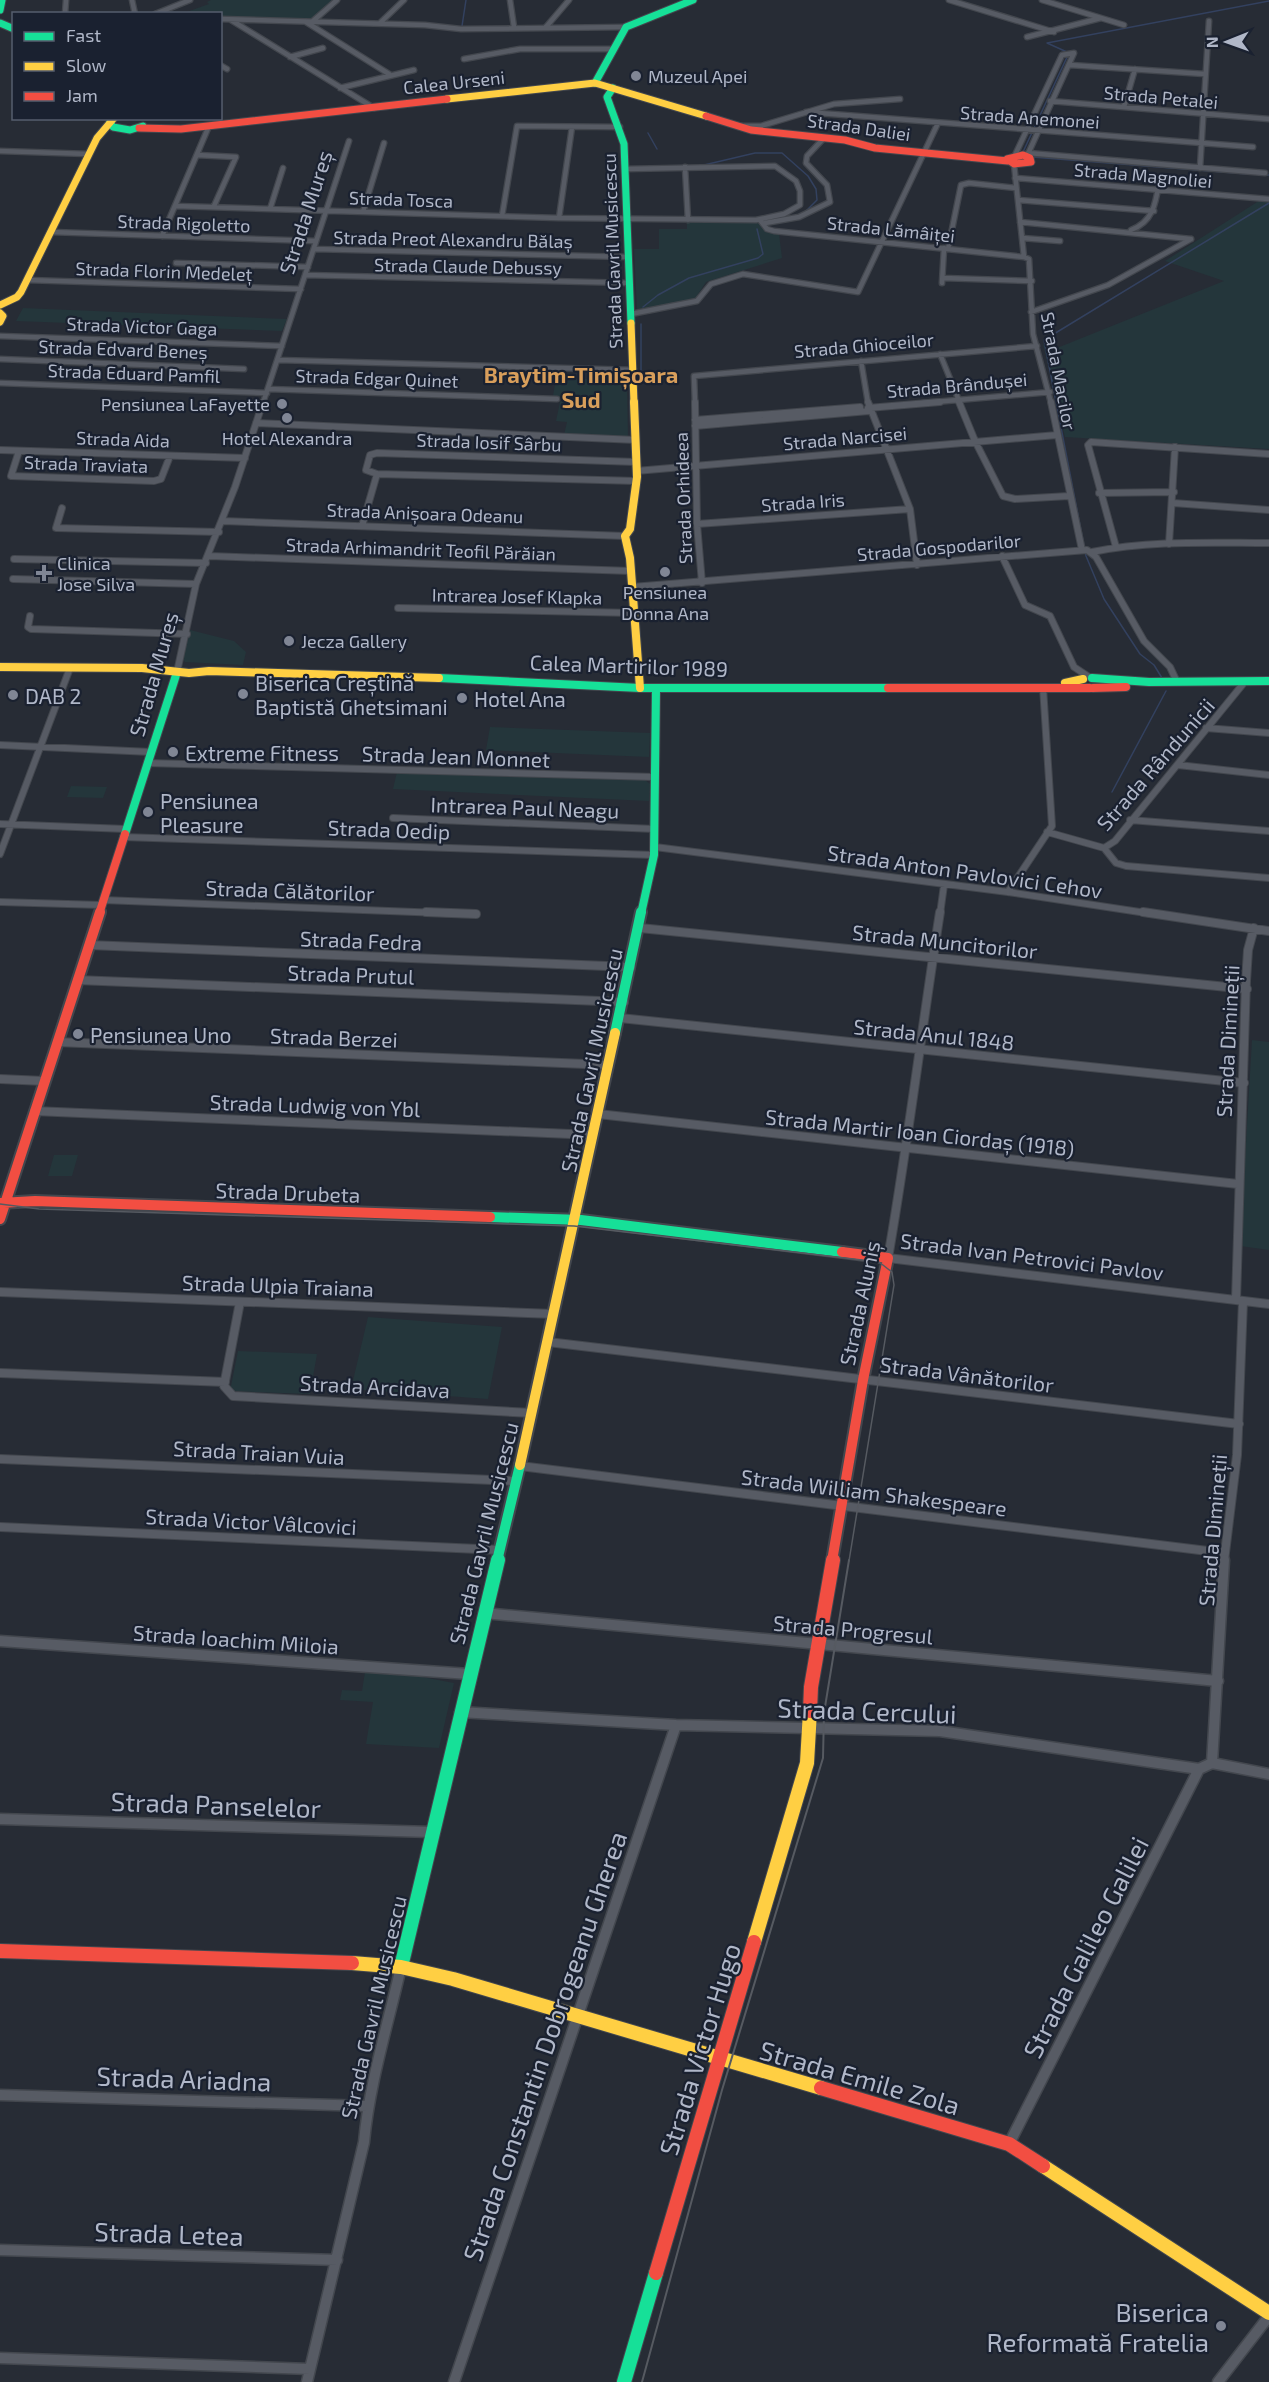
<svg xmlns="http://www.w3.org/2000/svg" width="1269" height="2382" viewBox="0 0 1269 2382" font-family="'Exo 2',sans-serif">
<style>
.green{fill:#24363b}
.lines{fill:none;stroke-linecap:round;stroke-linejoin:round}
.stream{stroke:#33415f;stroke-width:1.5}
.street-far3-casing{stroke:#43474e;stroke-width:7}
.street-far2-casing{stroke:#43474e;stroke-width:8}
.street-far1-casing{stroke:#43474e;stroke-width:10}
.street-casing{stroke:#43474e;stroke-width:13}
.fast-far3-casing{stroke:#43474e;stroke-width:9}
.fast-far2-casing{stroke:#43474e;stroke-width:10}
.fast-far1-casing{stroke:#43474e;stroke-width:14}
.fast-casing{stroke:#43474e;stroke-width:16}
.slow-far3-casing{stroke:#43474e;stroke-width:9}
.slow-far2-casing{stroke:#43474e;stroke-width:10}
.slow-far1-casing{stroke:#43474e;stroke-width:14}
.slow-casing{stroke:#43474e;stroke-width:16}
.jam-far3-casing{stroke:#43474e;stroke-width:9}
.jam-far2-casing{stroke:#43474e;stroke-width:10}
.jam-far1-casing{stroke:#43474e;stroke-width:14}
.jam-casing{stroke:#43474e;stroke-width:16}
.street-far3{stroke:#575b64;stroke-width:4.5}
.street-far2{stroke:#575b64;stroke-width:6}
.street-far1{stroke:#575b64;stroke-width:8}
.street{stroke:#575b64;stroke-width:10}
.fast-far3{stroke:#16e098;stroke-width:7}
.fast-far2{stroke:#16e098;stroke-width:8}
.fast-far1{stroke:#16e098;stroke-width:10}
.fast{stroke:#16e098;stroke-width:14}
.slow-far3{stroke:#ffcf43;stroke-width:7}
.slow-far2{stroke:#ffcf43;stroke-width:8}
.slow-far1{stroke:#ffcf43;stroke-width:10}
.slow{stroke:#ffcf43;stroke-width:14}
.jam-far3{stroke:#f24e42;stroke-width:7}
.jam-far2{stroke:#f24e42;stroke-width:8}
.jam-far1{stroke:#f24e42;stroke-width:10}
.jam{stroke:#f24e42;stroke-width:14}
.tram-far1{stroke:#565a61;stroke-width:1.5}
.tram{stroke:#565a61;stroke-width:2}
.poi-dot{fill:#808695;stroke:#1a2130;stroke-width:2}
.labels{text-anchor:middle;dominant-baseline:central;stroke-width:4.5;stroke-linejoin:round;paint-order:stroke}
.far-poi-label{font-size:18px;fill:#b0b7c8;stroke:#1a2130;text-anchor:start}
.far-street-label{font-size:18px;fill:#b0b7c8;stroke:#1a2130}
.street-label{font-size:21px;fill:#b0b7c8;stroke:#1a2130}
.poi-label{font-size:21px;fill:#b0b7c8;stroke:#1a2130;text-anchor:start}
.far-district-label{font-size:22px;font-weight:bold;fill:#d89e5b;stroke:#1a2130}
.near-street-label{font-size:26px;fill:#b0b7c8;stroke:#1a2130}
.near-poi-label{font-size:26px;fill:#b0b7c8;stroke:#1a2130;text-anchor:end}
</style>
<rect width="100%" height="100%" fill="#272c35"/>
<path class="green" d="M211,0H335L311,20L221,18L220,14H181L209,4L207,2Z
M1265,197H1269V449L1065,437L1043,344L1052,350L1224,281L1165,261Z
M687,222H757L764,230L779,234L782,258L706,282L695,299L637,310L634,249H659V229H687Z
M23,308L287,319L282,331L16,321Z
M556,378L627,380L628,438L564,435L567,422L556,421L560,402L564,399L553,396Z
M190,630L234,641L246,652L243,665L185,662L182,658Z
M490,727L650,733L649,757L486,750Z
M397,772L645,780L650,784L649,801L393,789Z
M71,786L107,787L103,798L67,797Z
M1252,1040L1269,1042V1250L1240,1246Z
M54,1155H78L72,1176H48Z
M368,1317L502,1327L488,1399L351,1389Z
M238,1351L317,1354L310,1394L230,1391Z
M365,1672L417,1676L454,1683L439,1748L366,1744L373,1702L340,1700L342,1690L362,1691Z"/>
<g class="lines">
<path class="stream" d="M462,26L466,0
M1067,52L1047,43L1269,1
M648,133L657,149
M1023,152L1068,55
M1032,157L1248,174
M704,165L755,153H782L808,176L816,189L817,200L806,211
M1263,175H1269
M643,307L658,295L689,278L758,258L763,254L757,229
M641,324V378
M1162,678L1154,665L1140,654L1104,599L1086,556L1044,340L1269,203
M1112,792L1166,691"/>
<g class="street-far3-casing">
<path id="street-far3" d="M132,0L135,14
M510,0L514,27
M949,0L1054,32
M1042,0L1124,25
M65,14L66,0
M155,14L190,0
M220,19L425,25L461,29L626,27
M231,20L374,108
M313,21L337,0
M306,22L389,74
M380,23L404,0
M546,27L569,0
M1027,37L1101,18
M290,57L323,48
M464,59L520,49H614
M220,65L227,69
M1070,65L1205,74
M340,88L414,70
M1050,101L1269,119
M1124,107L1135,69
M806,112L1253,147
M741,126H761L834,104L900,99
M0,151L89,154
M1028,153L1265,173
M197,155L236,157L214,206
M1015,155L1062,55L1074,53L1027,156
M1014,164L1024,257L1029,259L1033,334L1051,403
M685,167L688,220
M1200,168L1209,21
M1015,178L1268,199
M1018,200L1154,211
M175,206L559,218L756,220L784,214L800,205V191L796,181L775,166L625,169
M270,209L283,168
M363,212L384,143
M502,216L517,126L620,127
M559,218L572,127
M760,220L767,229L774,231L1024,257
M1020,222L1191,239
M765,223L799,217L830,202L827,185L806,163L807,156L824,138
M1131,230C1155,221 1156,200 1160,177
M51,232L316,241
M162,236L209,126
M1022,238L1060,241
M314,249L628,257
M948,249L961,185L969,183L1016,188
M176,263L308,267
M305,275L629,283
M943,278L1032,281
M27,280L301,289
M942,283L944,248
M1031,312L1108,285L1191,239
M631,314L697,301L711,284L743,274L858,292L938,123
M0,336L282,346
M940,354L960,403
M0,359L244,369
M278,360L634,370
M861,361L868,403
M0,383L267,393
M268,389L557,399
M263,403L349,141
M695,403L694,376L1037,346
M923,403L1050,392"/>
</g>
<g class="street-far2-casing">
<path id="street-far2" d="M695,402L697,524L702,583
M868,402L910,509L917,565
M959,402L975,441L1003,496L1015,499L1069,496
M1051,402L1082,550
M868,408L940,402
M695,420L860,407
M256,423L636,440
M695,426L869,411
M0,450L245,458
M19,451L11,476L154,481L161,479L170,456
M636,462L377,453L370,455L366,470L377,474L637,481
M636,471L1057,435
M1099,493L1174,492
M1173,503L1269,510
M62,508L56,528L219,532
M223,521L625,536
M697,524L910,509
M362,526L377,474
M1169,544L1175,447
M1116,547L1088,445L1091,442L1269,454
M1092,552C1150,540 1210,543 1269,543
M209,556L631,571
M1002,556L1025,605L1050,616L1074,667L1089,677
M14,559L206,563
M13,579L196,584
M632,587L1087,550L1096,557L1144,641L1170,667L1177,682
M398,608L634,613
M30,616L28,627L31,629L187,634
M177,672L196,584L235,487L263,402
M1206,728L1269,733
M0,745L151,752
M147,763L655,777
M1178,765L1269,775
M393,818L655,829
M1130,820L1269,831
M0,824L126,829
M1047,832L1104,848L1115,841L1243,684
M123,837L654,855
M655,847L1008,892L1153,914
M1104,848L1116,863L1126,866L1269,878
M0,854L70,668
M1008,892L1052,826L1043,687
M103,900L466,914
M0,902L101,905
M940,914L944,885"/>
</g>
<g class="street-far1-casing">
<path id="street-far1" d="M426,912L476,914
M940,912C922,1027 908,1143 888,1258L1269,1304
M1143,912L1269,931
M640,928L1247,989
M89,945L631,967
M77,980L624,1002
M620,1018L1244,1083
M57,1042L609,1065
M0,1079L44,1081
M34,1111L593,1135
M598,1114L1238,1184
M0,1292L554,1314
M1236,1300L1246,981L1248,950L1254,928
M240,1302L224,1386L233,1396L532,1413
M548,1342L1239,1424
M0,1373L225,1382
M0,1459L516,1481
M520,1466L1224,1553
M0,1527L500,1550
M1224,1561L1237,1455L1243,1301"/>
</g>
<g class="street-casing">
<path id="street" d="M484,1613L1218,1681
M0,1641L469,1674
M460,1712L676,1725L940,1731L1199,1769L1212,1763L1269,1774
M1212,1763L1224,1560
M0,1819L431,1832
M0,2095L367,2106
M1009,2144L1199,1769
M0,2250L337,2260
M0,2358L310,2369
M307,2382L364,2142C369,2085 388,2024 401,1967
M454,2382L676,1725
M1218,2382L1269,2316"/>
</g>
<g class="fast-far3-casing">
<path id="fast-far3" d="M0,10L2,0
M0,23L14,29
M595,83L626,27L693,0
M613,88L607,97L624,144L631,323
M110,122L113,127L130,130L143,126"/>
</g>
<g class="fast-far2-casing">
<path id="fast-far2" d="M439,678L640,688H888
M1092,678L1149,682L1269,681
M125,834L177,672
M641,914L654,855L656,689"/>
</g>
<g class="fast-far1-casing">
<path id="fast-far1" d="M615,1033L641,912
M490,1217L581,1220L842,1252
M497,1561L520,1465"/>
</g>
<g class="fast-casing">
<path id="fast" d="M401,1967L498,1560
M624,2382L656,2273"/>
</g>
<g class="slow-far3-casing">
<path id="slow-far3" d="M447,99L595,83L706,116
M0,305L17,297L21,292L97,138L114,118
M0,313L3,316L0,322
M631,323L634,403"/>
</g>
<g class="slow-far2-casing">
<path id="slow-far2" d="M634,402L637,477L630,529L625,536L630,558L640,688
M0,667L142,668L189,673L209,671L439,678
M1065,683L1083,679"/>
</g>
<g class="slow-far1-casing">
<path id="slow-far1" d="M520,1465L615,1033"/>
</g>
<g class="slow-casing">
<path id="slow" d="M754,1942L807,1763L810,1711
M352,1963L401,1967L453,1979L821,2088
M1043,2166L1269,2313"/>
</g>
<g class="jam-far3-casing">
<path id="jam-far3" d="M706,116L751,130L845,140L875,148L1008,161
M139,128L181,129L447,99
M1023,155L1030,158L1031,162L1014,164L1007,159Z"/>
</g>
<g class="jam-far2-casing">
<path id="jam-far2" d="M888,688H1090
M1093,688L1126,687
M99,914L125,834"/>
</g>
<g class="jam-far1-casing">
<path id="jam-far1" d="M0,1203L35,1201L490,1217
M0,1219L100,912
M832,1561L863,1380L888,1258L842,1252"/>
</g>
<g class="jam-casing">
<path id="jam" d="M810,1711L811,1687L833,1560
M0,1951L352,1963
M821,2088L1009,2144L1043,2166
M656,2273L754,1942"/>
</g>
<use href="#street-far3" class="street-far3"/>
<use href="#street-far2" class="street-far2"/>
<use href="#street-far1" class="street-far1"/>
<use href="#street" class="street"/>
<use href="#fast-far3" class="fast-far3"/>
<use href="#fast-far2" class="fast-far2"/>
<use href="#fast-far1" class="fast-far1"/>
<use href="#fast" class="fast"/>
<use href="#slow-far3" class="slow-far3"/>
<use href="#slow-far2" class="slow-far2"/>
<use href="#slow-far1" class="slow-far1"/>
<use href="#slow" class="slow"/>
<use href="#jam-far3" class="jam-far3"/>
<use href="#jam-far2" class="jam-far2"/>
<use href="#jam-far1" class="jam-far1"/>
<use href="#jam" class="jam"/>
<path class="tram-far1" d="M0,1204L39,1209L574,1226L879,1262L892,1272L894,1285L849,1561"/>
<path class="tram" d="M642,2382L722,2090L823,1758L824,1713L849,1560"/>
</g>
<g class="poi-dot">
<circle cx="636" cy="76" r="6"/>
<circle cx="282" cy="404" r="6"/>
<circle cx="287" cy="418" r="6"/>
<circle cx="665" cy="572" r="6"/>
<path d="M41 564h6v6h6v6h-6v6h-6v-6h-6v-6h6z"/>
<circle cx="289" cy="641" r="6"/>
<circle cx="243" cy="694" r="6"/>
<circle cx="13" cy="695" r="6"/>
<circle cx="462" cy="698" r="6"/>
<circle cx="173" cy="752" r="6"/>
<circle cx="148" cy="812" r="6"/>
<circle cx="78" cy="1034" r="6"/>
<circle cx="1221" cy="2326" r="6"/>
</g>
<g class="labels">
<g class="far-poi-label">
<text x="648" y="76">Muzeul Apei</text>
<text x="270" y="404" text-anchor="end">Pensiunea LaFayette</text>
<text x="287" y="438" text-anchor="middle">Hotel Alexandra</text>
<text x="57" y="563">Clinica<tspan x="57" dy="21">Jose Silva</tspan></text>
<text x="665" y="592" text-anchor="middle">Pensiunea<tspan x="665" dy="21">Donna Ana</tspan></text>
<text x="301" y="641">Jecza Gallery</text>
</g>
<g class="far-street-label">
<text transform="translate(454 82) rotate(-6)">Calea Urseni</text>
<text transform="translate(1161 97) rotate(5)">Strada Petalei</text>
<text transform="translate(1030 117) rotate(4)">Strada Anemonei</text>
<text transform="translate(859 127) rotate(8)">Strada Daliei</text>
<text transform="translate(1143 175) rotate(5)">Strada Magnoliei</text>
<text transform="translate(401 199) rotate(2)">Strada Tosca</text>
<text transform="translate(184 223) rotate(2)">Strada Rigoletto</text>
<text transform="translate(891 229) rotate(6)">Strada Lămâiței</text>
<text transform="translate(453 239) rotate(1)">Strada Preot Alexandru Bălaș</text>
<text transform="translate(612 251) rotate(-92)">Strada Gavril Musicescu</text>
<text transform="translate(468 266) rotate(1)">Strada Claude Debussy</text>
<text transform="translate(164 271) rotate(2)">Strada Florin Medeleț</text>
<text transform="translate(142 326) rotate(2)">Strada Victor Gaga</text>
<text transform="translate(864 345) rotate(-5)">Strada Ghioceilor</text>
<text transform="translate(123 349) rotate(2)">Strada Edvard Beneș</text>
<text transform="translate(1059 371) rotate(79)">Strada Macilor</text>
<text transform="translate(134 373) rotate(2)">Strada Eduard Pamfil</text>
<text transform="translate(377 378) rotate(2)">Strada Edgar Quinet</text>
<text transform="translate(957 385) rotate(-5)">Strada Brândușei</text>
<text transform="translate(845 438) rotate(-5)">Strada Narcisei</text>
<text transform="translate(123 439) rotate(2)">Strada Aida</text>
<text transform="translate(489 442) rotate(2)">Strada Iosif Sârbu</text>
<text transform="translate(86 464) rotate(2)">Strada Traviata</text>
<text transform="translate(683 498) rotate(-92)">Strada Orhideea</text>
<text transform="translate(803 502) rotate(-4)">Strada Iris</text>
<text transform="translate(425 513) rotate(2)">Strada Anișoara Odeanu</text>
<text transform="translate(939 547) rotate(-5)">Strada Gospodarilor</text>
<text transform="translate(421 549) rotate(2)">Strada Arhimandrit Teofil Părăian</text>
<text transform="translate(517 596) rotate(1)">Intrarea Josef Klapka</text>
</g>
<g class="street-label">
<text transform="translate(305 212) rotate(-72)">Strada Mureș</text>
<text transform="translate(629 665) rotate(2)">Calea Martirilor 1989</text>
<text transform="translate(153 674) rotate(-74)">Strada Mureș</text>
<text transform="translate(456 756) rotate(2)">Strada Jean Monnet</text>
<text transform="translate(1155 764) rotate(-49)">Strada Rândunicii</text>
<text transform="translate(525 807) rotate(2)">Intrarea Paul Neagu</text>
<text transform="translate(389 829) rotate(2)">Strada Oedip</text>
<text transform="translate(965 871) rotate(8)">Strada Anton Pavlovici Cehov</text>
<text transform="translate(290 890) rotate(2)">Strada Călătorilor</text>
<text transform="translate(361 940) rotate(2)">Strada Fedra</text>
<text transform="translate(945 941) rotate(6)">Strada Muncitorilor</text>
<text transform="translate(351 974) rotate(2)">Strada Prutul</text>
<text transform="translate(934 1034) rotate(6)">Strada Anul 1848</text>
<text transform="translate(334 1037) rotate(2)">Strada Berzei</text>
<text transform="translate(1227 1041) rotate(-87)">Strada Dimineții</text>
<text transform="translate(591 1060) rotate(-78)">Strada Gavril Musicescu</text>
<text transform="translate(315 1105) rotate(2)">Strada Ludwig von Ybl</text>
<text transform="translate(920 1132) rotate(6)">Strada Martir Ioan Ciordaș (1918)</text>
<text transform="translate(288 1192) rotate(2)">Strada Drubeta</text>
<text transform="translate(1032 1256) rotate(7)">Strada Ivan Petrovici Pavlov</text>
<text transform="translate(278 1285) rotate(2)">Strada Ulpia Traiana</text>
<text transform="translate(859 1303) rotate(-78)">Strada Aluniș</text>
<text transform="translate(967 1374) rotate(7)">Strada Vânătorilor</text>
<text transform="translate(375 1386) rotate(3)">Strada Arcidava</text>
<text transform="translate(259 1452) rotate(3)">Strada Traian Vuia</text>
<text transform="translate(874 1492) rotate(7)">Strada William Shakespeare</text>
<text transform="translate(251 1521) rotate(3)">Strada Victor Vâlcovici</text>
<text transform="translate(1212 1530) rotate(-85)">Strada Dimineții</text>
<text transform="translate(483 1533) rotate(-76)">Strada Gavril Musicescu</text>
<text transform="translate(853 1629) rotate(5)">Strada Progresul</text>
<text transform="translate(236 1639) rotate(4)">Strada Ioachim Miloia</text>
<text transform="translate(373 2007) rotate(-77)">Strada Gavril Musicescu</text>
</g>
<g class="poi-label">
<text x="255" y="682">Biserica Creștină<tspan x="255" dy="24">Baptistă Ghetsimani</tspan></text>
<text x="25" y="695">DAB 2</text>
<text x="474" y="698">Hotel Ana</text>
<text x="185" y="752">Extreme Fitness</text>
<text x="160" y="800">Pensiunea<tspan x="160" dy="24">Pleasure</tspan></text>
<text x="90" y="1034">Pensiunea Uno</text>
</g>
<g class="far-district-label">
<text x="581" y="374">Braytim-Timișoara<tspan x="581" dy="25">Sud</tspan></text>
</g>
<g class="near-street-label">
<text transform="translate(867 1710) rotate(2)">Strada Cercului</text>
<text transform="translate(216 1804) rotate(2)">Strada Panselelor</text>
<text transform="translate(1085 1947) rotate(-63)">Strada Galileo Galilei</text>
<text transform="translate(544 2046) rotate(-71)">Strada Constantin Dobrogeanu Gherea</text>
<text transform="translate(699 2049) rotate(-73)">Strada Victor Hugo</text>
<text transform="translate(860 2077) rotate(16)">Strada Emile Zola</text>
<text transform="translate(184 2078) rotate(2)">Strada Ariadna</text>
<text transform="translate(169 2233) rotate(2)">Strada Letea</text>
</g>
<g class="near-poi-label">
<text x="1209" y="2311">Biserica<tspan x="1209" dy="30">Reformată Fratelia</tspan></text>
</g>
</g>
<rect x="12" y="12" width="210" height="108" fill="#1a2130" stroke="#565d6d" stroke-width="1.5"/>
<rect x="24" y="32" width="30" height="9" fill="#16e098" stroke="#565d6d" stroke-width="1.5"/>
<text x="66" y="42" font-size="18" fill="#b0b7c8">Fast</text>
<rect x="24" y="62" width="30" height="9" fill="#ffcf43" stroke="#565d6d" stroke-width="1.5"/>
<text x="66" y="72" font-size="18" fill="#b0b7c8">Slow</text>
<rect x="24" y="92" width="30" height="9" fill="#f24e42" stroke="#565d6d" stroke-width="1.5"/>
<text x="66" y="102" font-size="18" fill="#b0b7c8">Jam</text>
<g transform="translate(1227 42) rotate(269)" stroke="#1a2130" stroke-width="4.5" paint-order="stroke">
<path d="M0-4.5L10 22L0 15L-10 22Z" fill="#b0b7c8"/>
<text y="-9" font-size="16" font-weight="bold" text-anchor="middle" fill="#b0b7c8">N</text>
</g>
</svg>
